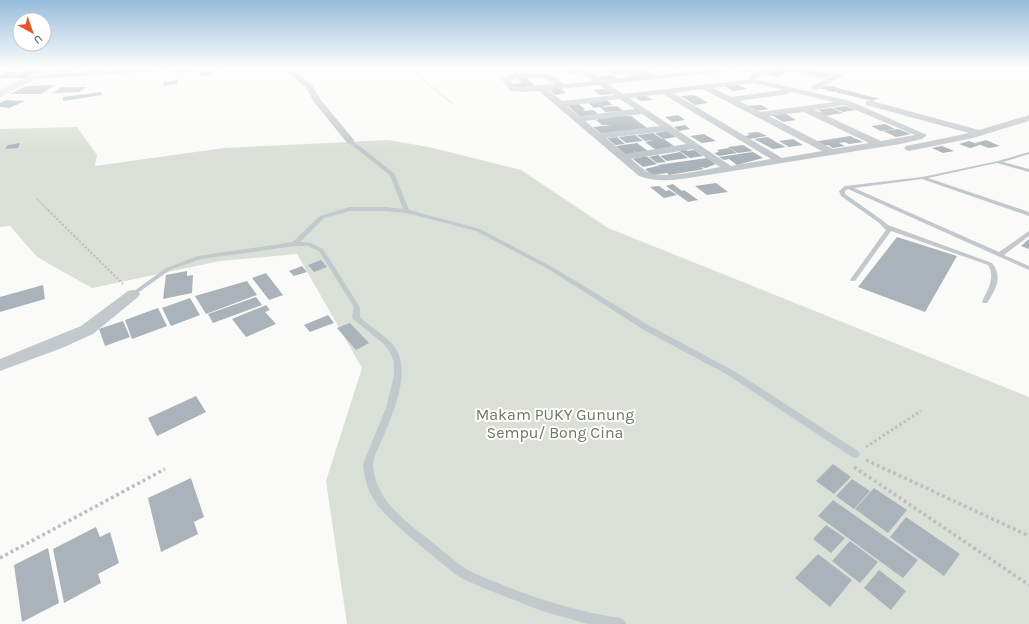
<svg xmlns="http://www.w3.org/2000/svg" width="1029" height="624" viewBox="0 0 1029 624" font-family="Karla,sans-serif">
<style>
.green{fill:#dadfd7}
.building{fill:#aab3b9}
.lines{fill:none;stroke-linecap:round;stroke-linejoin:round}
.path-far3{stroke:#bbbfc2;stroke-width:1.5;stroke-dasharray:1 1;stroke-linecap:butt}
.path-far2{stroke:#bbbfc2;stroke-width:2;stroke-dasharray:2 2;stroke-linecap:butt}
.path-far1{stroke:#bbbfc2;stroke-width:3;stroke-dasharray:2.5 2.5;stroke-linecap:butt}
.path{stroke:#bbbfc2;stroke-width:3.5;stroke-dasharray:3 3;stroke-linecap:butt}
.lane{fill:#c3c8cc;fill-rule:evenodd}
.street{fill:#c3c8cc;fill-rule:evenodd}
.secondary{fill:#d6dbdf;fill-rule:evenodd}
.labels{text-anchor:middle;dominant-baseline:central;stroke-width:4;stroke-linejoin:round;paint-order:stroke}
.near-park-label{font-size:16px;fill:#687a64;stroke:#fff}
</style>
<rect width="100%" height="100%" fill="#fafaf8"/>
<path class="green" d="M77,127L97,155L95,166L224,148L388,140L429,147L521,170L608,228L1029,397V624H347L326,481L362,368L297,254L220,261L92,288L37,257L10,226L0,227V129Z"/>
<path class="building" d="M64,67L94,68L107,67L101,71L89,72L93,68L53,73Z
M202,67H229L228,68L174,73L175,71Z
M628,67H641L653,75L644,76Z
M656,67L662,70L651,71L645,68Z
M671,67H685L687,70H673Z
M732,67H763L746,72L727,68Z
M780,67H798L776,77L763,74Z
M49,68L38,73H25L39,74L30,78H0V75L6,72H18L14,74H18L10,78L30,69Z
M574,68L580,73L570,74L567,71L570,70L568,69Z
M800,68L809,69L802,73L794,72Z
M617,69L625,74L615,75L607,70Z
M810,70L820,71L814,76L804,74Z
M214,71L213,75L200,76L201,72Z
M821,72L833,74L822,78L814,77Z
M612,75L618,79L602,81L597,77Z
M525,77L536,87L518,89L513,84L522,83L517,78Z
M178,80L177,84L163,86L164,82Z
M55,85L41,94H10L26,86Z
M738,85L747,89L733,91L725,86Z
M826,86H833L841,89L833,92L819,88Z
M62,87H87L79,92L53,93Z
M560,88L566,93L555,95L549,89Z
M605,89L612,94L600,95L593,90Z
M841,89L872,97L880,98L872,101L835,92Z
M101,92L102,95L63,101V97Z
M694,95L700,98L708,103L695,105L681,96Z
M646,96L653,100L641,101L635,97Z
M6,100L25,101L9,108L0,107V103Z
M603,101H608L613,105L603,106L604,107L617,106L623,111L606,112L600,107L594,108L589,103Z
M577,103L585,109L583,110L584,111L593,110L598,114L581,117L566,104Z
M761,105L769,109L755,111L747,106Z
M845,106L855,110L843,112L833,108Z
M831,108L843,113L824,116L818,113L822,112L817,110Z
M786,114L796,120L783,122L772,115Z
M678,115L685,120L672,122L665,117Z
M620,116H631L647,128L602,134L593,127L612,125H602L596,120H599L598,119Z
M885,124L895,129L881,131L871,126Z
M685,125L690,129L679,131L674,127Z
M898,129L911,134L896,137L883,131Z
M667,131L676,137L663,139L655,133Z
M758,132L767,136L749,139L744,136L750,135L747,133Z
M653,133L662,139H664L674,146L656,150L645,142L654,140L645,141L637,135Z
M704,134L716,141L702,143L690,136Z
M635,135L643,141L626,143L619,137Z
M850,136L863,142L849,144L845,142L839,143L845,146L833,148L828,145L822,146L813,142Z
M617,137L625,144L615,145L607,138Z
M768,137L776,142L786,147L773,149L754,139Z
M793,139L803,145L789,147L779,141Z
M986,140L1000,146L989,148L975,143Z
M969,141L980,145L970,148L959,144Z
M20,143L18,148L5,149L8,145Z
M637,143L648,151L637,153L633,150L636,153L626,155L616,146Z
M743,145L753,151L738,153L728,147Z
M942,146L954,151L943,153L932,148Z
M729,148L737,153L719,156L714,153L719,152L717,150Z
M685,149L687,151L694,150L703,156L690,158L678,150Z
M680,152L688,158L667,161L660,156Z
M753,152L763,158L737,165L729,159L724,160L719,157Z
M658,155L666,162L657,163L649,157Z
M646,156L657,164L643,167L633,159Z
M707,158L716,164L706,168L700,167L704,169L669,175L667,173L652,175L645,169L657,166L661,167L657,165Z
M716,183L728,192L707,195L695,186Z
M673,184L682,191L684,190L698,200L688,202L666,186Z
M659,186L666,191L669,190L677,195L664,198L650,187Z
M897,237L957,256L925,312L858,287Z
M1029,239V249L1021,246Z
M321,260L327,267L314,272L308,265Z
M302,266L307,272L294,276L289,271Z
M187,271V276L193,275L192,293L163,299L166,275Z
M266,273L283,295L269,300L252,278Z
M247,281L257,295L206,314L195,296Z
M43,285L45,299L0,312V297Z
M256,297L262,305L213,323L208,314Z
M190,298L200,315L171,326L162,308Z
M266,305L270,310L265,312L276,324L246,337L232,319Z
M158,308L167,326L132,339L125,320Z
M328,315L334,323L310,332L304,325Z
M123,321L130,337L105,346L99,329Z
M350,323L369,343L356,350L337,328Z
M196,396L206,412L157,436L148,418Z
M833,464L851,477L834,494L816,481Z
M191,478L204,517L194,522L198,534L161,552L148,498Z
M852,479L870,491L854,509L836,496Z
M874,488L907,510L888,533L855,509Z
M833,500L918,560L903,578L818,516Z
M906,517L960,554L944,576L890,537Z
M826,525L845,538L831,553L813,539Z
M96,527L100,537L110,532L119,563L98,574L101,583L64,603L53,549Z
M850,541L878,562L860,583L832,561Z
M48,548L59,603L22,622L14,565Z
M818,554L852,580L830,607L795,578Z
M879,570L906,591L891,610L864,588Z"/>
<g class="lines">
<path class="path-far3" d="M408,67L453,104
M37,199L49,211"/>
<path class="path-far2" d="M48,210L123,284"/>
<path class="path-far1" d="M866,447L921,411"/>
<path class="path" d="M866,460L1029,536
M854,467L1029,585
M0,558L165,469"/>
<path class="lane" d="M349,141H353L394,173L409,210L480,229L554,268L650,326L734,371L858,451L860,454L858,457L855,458L852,457L728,375L644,330L550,270L476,231L407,213L386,211H350L324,218L300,242L311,243L323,249L358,304L360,308V317C370,327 384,334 394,346C412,369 394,411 384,435C381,443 372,458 373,466C375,497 400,517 423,535C438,546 452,560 468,570C477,575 488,579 498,583C538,600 578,611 620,618L624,620L626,624H588L581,622L542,611L481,587L463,579L455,574L410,537L388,517L378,506L369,491L365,478L363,464L386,408L394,376V362L390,352L384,344L353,319L352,317L354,308L352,304L319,251L308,246H295L201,259L170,270L135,295L133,296L130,294L166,268L198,256L293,242L320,216L350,207H386L403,209L390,175L349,143Z
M1029,152V154L1003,162L1029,169V172L997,163L928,178L1029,212V216L922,179L854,188L999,252L1029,231V236L1004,255L1029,266V270L848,189L845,191V194L882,220L888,225L992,263C1003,277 996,289 987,303H983L982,302C987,290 996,278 988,265L891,231L855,281H851L850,280L886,230L878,222L841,196L839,191L845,186L922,177L998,161Z"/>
<path class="street" d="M0,67H52L48,69L0,71Z
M159,67H193L189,69L33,79L29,77L33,75Z
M283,67H290L312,85L320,99L354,140V144H348L314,102L306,88Z
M574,67H582L602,80L632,77L617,67H625L641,76L723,68L727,70L723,72L608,84L623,94L752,79L750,77L751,75L769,67H777L754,79L850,101L927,135L922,139L900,144L695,177C675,180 658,183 639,176L539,91L523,92L511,91L501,79L514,74L533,73L552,75L564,84L593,81ZM520,78H545L555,84L516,87L510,80ZM753,83L783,90L731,97L713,88ZM599,85L614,95L562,101L548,90ZM703,89L822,151L782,158L673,93ZM791,92L834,102L761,112L739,101L787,94ZM663,94L771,159L731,166L629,98ZM620,99L635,109L580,116L567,106ZM844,105L915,135L881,141L814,110ZM804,112L869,143L833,149L769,116ZM642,114L660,126L600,133L585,121ZM667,131L686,144L625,154L606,138ZM693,149L720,167C701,170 665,180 648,172C642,169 636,163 631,159Z
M837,73L844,75L816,90L809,88Z
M866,101H872L979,130L1029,115V121L973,138L909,151L906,150L904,148L906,146L969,133L866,105Z
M133,290L138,291L140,294L138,297L93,334L62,348L0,371V359L81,326L128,291Z"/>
<path class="secondary" d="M47,67H59L0,97V90Z"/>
</g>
<linearGradient id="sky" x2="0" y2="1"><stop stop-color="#96bcdc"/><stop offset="0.44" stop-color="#fdfdfc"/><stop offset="1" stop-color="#fdfdfc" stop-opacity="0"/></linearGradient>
<rect width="1029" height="154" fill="url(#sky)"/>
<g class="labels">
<g class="near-park-label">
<text x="555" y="414">Makam PUKY Gunung<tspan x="555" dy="18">Sempu/ Bong Cina</tspan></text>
</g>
</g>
<g transform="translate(32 32) rotate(140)"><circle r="19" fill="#ffffff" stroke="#c1c8cd"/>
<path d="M0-3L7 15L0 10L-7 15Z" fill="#e4572e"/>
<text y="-6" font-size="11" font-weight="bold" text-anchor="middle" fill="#657683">U</text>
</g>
</svg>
